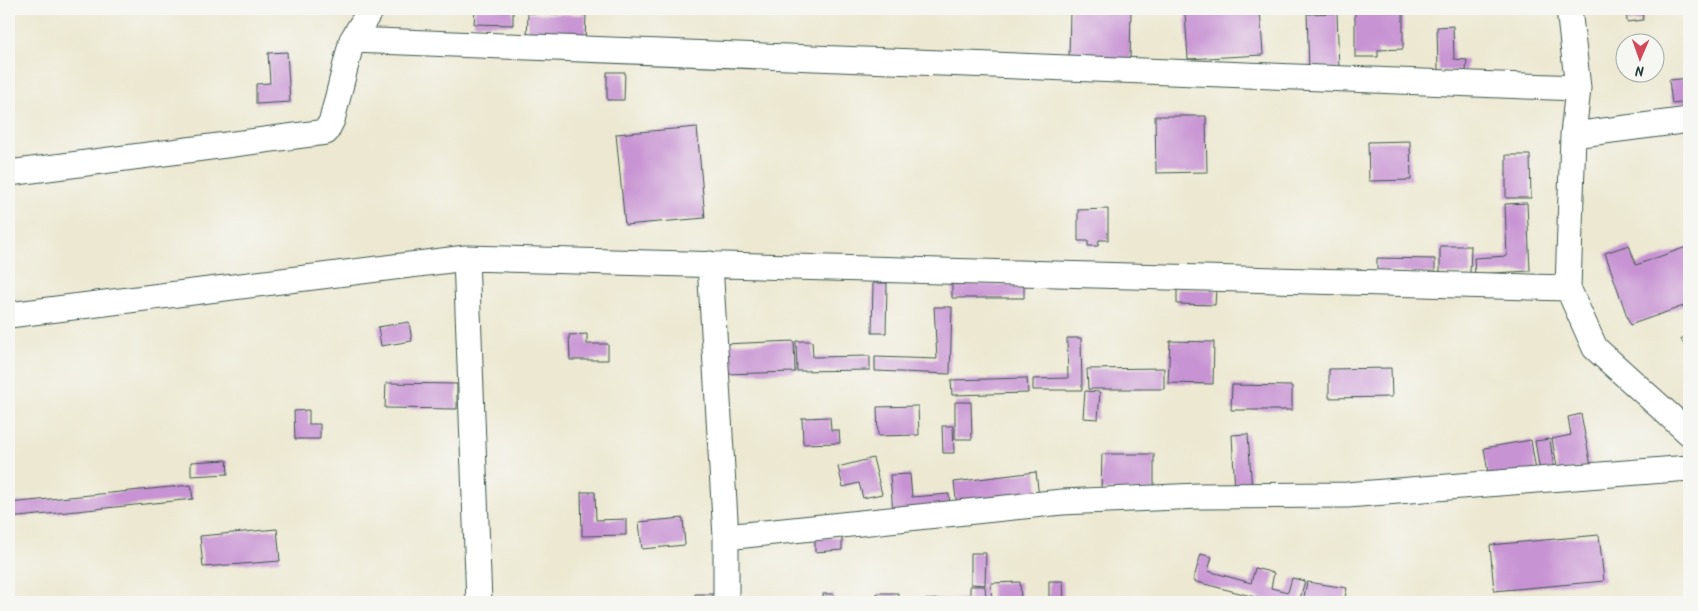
<svg xmlns="http://www.w3.org/2000/svg" width="1698" height="611" viewBox="0 0 1698 611" font-family="Kalam,sans-serif">
<style>
.building{fill:#c793d3}
.lines{fill:none;stroke-linecap:round;stroke-linejoin:round}
.street-casing{stroke:#3e574c;stroke-width:27}
.street{stroke:#fff;stroke-width:25}
</style>
<rect width="100%" height="100%" fill="#f6f6f2"/>
<filter id="ink" filterUnits="userSpaceOnUse"><feTurbulence type="fractalNoise" baseFrequency=".02" numOctaves="2"/><feDisplacementMap in="SourceGraphic" scale="10" xChannelSelector="R" yChannelSelector="G"/><feConvolveMatrix kernelMatrix="1 2 1 2 8 2 1 2 1" color-interpolation-filters="sRGB"/></filter>
<filter id="wash" filterUnits="userSpaceOnUse"><feTurbulence type="fractalNoise" baseFrequency=".0096" numOctaves="4" result="noise"/><feDisplacementMap in="SourceGraphic" scale="20" xChannelSelector="R" yChannelSelector="G"/><feGaussianBlur stdDeviation="1.12" result="paint"/><feColorMatrix in="noise" values="0 0 0 0 0 0 0 0 0 0 0 0 0 0 0 0 0 1.4 0 .05"/><feComposite in="paint" operator="in"/></filter>
<g filter="url(#wash)">
<rect width="100%" height="100%" fill="#ece8d1"/>
<g id="blocks">
<path class="building" d="M475,9H513V25L474,24Z
M1070,9H1131L1130,61L1069,59Z
M1240,9H1260L1263,55L1188,59L1185,12Z
M1355,9H1403V49L1378,50V57H1355Z
M1626,9H1642L1643,20L1627,22Z
M528,13L586,15L585,42L527,40Z
M1337,13L1339,69L1309,70L1307,14Z
M1453,26L1454,59L1467,60L1466,71L1438,70L1437,27Z
M287,52L290,102L256,104V84L270,83L268,53Z
M607,72H625L624,100H607Z
M1689,78V102L1672,104L1669,80Z
M1155,116H1206L1207,172L1156,173Z
M697,127L705,218L625,225L616,134Z
M1410,141L1411,180L1369,181L1368,142Z
M1506,155H1530L1531,198H1506Z
M1527,203L1530,271L1475,274L1474,258L1507,256L1505,204Z
M1108,209V240H1099L1098,246H1088V241H1078V210Z
M1629,245L1636,265L1689,246V304L1630,325L1605,253Z
M1440,246H1471L1470,274H1440Z
M1377,258L1435,259V273L1377,271Z
M873,283H887L886,333H872Z
M952,284L1024,285V298H952Z
M1177,289L1216,290L1215,305L1177,304Z
M934,307H952L950,374L875,371V357L937,359Z
M409,322L412,341L381,346L378,327Z
M587,334V344H608V360H570L569,335Z
M1689,334V355L1681,339Z
M1067,338H1081L1082,390H1033V379L1068,378Z
M794,341L795,372L724,374L723,344Z
M796,341H812L813,357L870,356V370L797,371Z
M1170,341L1214,342L1213,384L1168,383Z
M1164,368V389H1088L1087,369Z
M1391,368L1392,397L1329,398V369Z
M1027,378L1028,393L952,395L951,380Z
M386,383L457,384V409L385,408Z
M1232,385L1292,386V410H1231Z
M1085,391L1100,392L1098,419L1083,418Z
M955,402H971L972,439H955Z
M918,406L919,435L878,436L877,407Z
M309,410V424H320V439H295L294,411Z
M1581,414L1591,466L1558,472L1552,439L1571,435L1568,417Z
M830,417L831,430H839L840,443L803,444L802,418Z
M942,426H953L954,453H943Z
M1248,434L1252,491L1235,492L1232,435Z
M1550,439L1554,470L1540,472L1535,441Z
M1531,440L1536,471L1489,479L1484,448Z
M1102,454H1154V491L1101,490Z
M873,458L882,494L863,498L859,483L843,487L838,467Z
M227,460L228,474L191,476V462Z
M1036,472L1039,497L957,507L954,482Z
M910,474L912,497L949,494L950,508L893,513L890,475Z
M191,485L193,499L9,518V503Z
M581,492H595L596,520L626,519V535L582,536Z
M683,518L685,545L642,549L639,522Z
M277,529L280,561L203,567L200,536Z
M1599,535L1604,581L1494,591L1490,545Z
M842,537V550L815,552V538Z
M971,553H986L985,585L971,584Z
M1201,554L1212,557L1208,571L1251,583L1255,568L1274,573L1271,588L1288,592L1292,578L1305,581L1299,602H1274L1193,581Z
M1049,581H1063L1064,602H992L991,583L1020,582L1021,600L1049,599Z
M1307,582L1347,588L1344,602H1303Z
M970,586H985L986,602H917V600L970,598Z
M877,593H898V602H877Z
M695,594H719V602H695Z
M823,594H834V602H823Z"/>
</g>
</g>
<g filter="url(#ink)">
<use href="#blocks" fill-opacity="0" stroke="#3e574c" stroke-width="1"/>
<g class="lines">
<g class="street-casing">
<path id="street" d="M1569,9L1578,88L1573,135L1568,288L1595,348L1689,433
M352,40L1578,88
M1573,135L1689,120
M9,173L326,132L332,120L352,40L371,9
M466,258L479,602
M710,264L726,537
M9,315L466,258L1568,288
M726,602V537L1062,502L1199,496L1347,495L1689,468"/>
</g>
<use href="#street" class="street"/>
</g>
</g>
<rect width="1698" height="611" fill="none" stroke="#f6f6f2" stroke-width="30"/>
<g transform="translate(1640 58) rotate(182)"><circle r="24" fill="#f6f6f2" stroke="#a0aca6"/>
<path d="M0-4L9 19L0 12L-9 19Z" fill="#d1495b"/>
<text y="-8" font-size="14" font-weight="bold" text-anchor="middle" fill="#1f3d34">N</text>
</g>
</svg>
